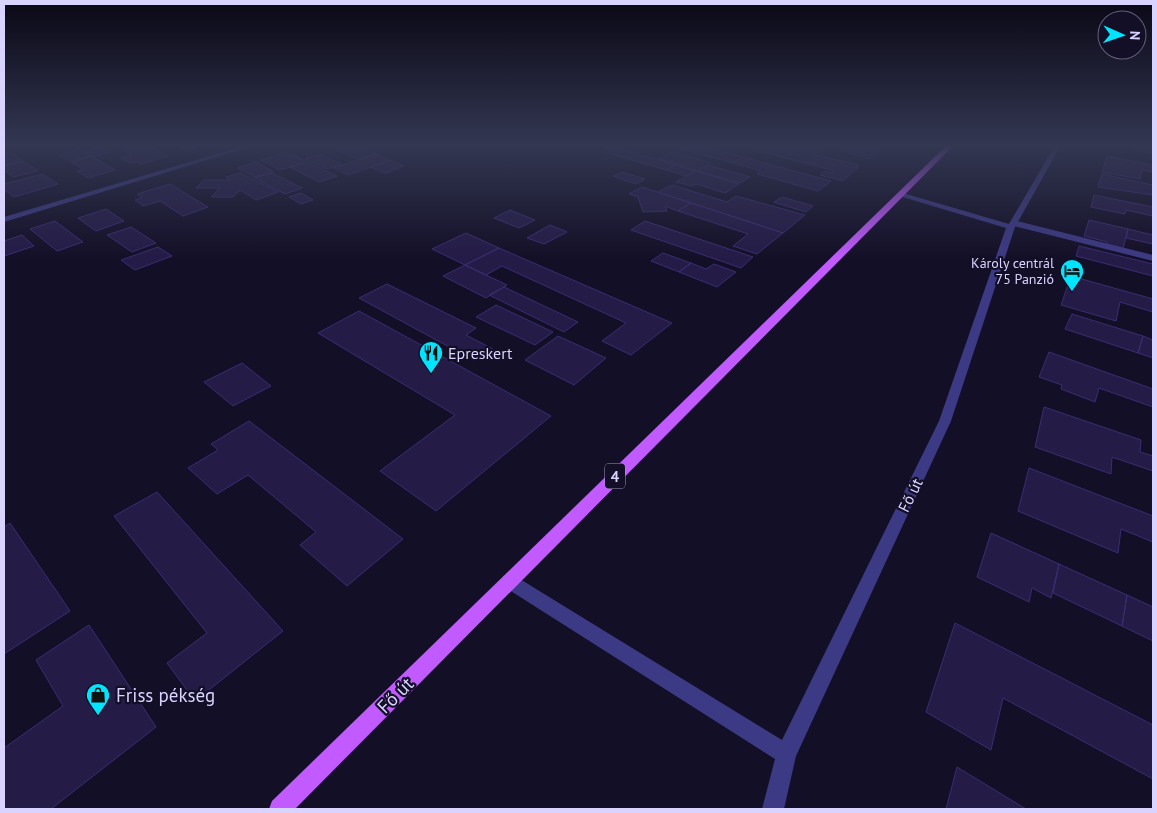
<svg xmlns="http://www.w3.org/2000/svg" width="1157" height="813" viewBox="0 0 1157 813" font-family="'PT Sans',sans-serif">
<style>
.building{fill:#241b47;stroke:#3b2d73}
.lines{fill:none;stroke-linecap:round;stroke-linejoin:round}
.lane{fill:#3d3a85;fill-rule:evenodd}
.street{fill:#3d3a85;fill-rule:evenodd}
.primary{fill:#c25bff;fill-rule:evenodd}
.labels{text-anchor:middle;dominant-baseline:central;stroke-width:4.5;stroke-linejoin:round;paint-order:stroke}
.far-poi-label{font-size:14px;fill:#d9d4ff;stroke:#130f26;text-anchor:end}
.shield{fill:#130f26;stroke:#9e99be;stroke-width:1}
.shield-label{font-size:15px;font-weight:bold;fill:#d9d4ff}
.poi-label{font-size:16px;fill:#d9d4ff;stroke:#130f26;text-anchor:start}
.street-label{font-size:16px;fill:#d9d4ff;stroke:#130f26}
.near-poi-label{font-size:19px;fill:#d9d4ff;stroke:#130f26;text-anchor:start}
.near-street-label{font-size:19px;fill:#d9d4ff;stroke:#130f26}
</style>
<rect width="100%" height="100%" fill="#130f26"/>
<path class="building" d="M126,145H146L168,156L140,164L136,162L130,163L120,158L132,155L117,147Z
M173,145H205L184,151Z
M326,145H354L376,154L360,160Z
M667,145H697L743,157L733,163Z
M736,145H861L881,150L869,159L827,146L813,155L857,164L858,167L843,181L820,175L825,171L832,173L835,171Z
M1113,145H1141L1153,147V153Z
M101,147L111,152L93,157L84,152Z
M614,147L675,165L666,170L605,152Z
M80,149L92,156L71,162L59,155Z
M9,151L23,161L4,166V153Z
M287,152L307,162L280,170L260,160Z
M672,152L711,163L698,171L659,159Z
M320,154L342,164L327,169L305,159Z
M376,154L390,160L348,175L334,168Z
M92,156L93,157L115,170L88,178L77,171L84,170L71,162Z
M1107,156L1153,165V172L1142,170L1140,179L1102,172Z
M743,157L831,181L818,191L757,174L761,171L733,163Z
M390,160L404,166L385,173L371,167Z
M23,161L38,171L13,177L4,170V166Z
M256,162L273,171L255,177L237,168Z
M307,162L337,176L319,182L290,167Z
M675,165L695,171L686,176L666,170Z
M708,165L750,177L740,183L698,171Z
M695,171L739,184L725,193L696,184L692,186L676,182Z
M622,172L645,179L636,184L613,176Z
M241,173L278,192L256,200L240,190L233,197H211L220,188H196L204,180H231L226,177Z
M272,173L302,188L285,194L255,178Z
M42,174L58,184L14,197L4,189V184Z
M1102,174L1153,185V195L1098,187Z
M170,184L208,207L183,216L160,201L143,206L135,200L142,198L137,194Z
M672,185L727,202L736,196L805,215L783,233L658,192Z
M642,187L691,203L678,211L665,206L667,211L643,212L638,197L629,194Z
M301,193L313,200L301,204L289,197Z
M1094,195L1153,207V216L1126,210L1125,214L1091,207Z
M782,197L813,206L806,212L774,202Z
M691,203L759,225L783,233L757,254L733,246L748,234L678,211Z
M106,209L124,221L96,231L78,218Z
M510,210L535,220L519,228L494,218Z
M1089,220L1128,229L1123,249L1106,244L1107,242L1084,236Z
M55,221L83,242L57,251L30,229Z
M645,221L753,257L741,268L631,230Z
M550,225L567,232L544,244L527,238Z
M131,227L156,243L132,252L107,235Z
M1128,229L1153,235V244L1126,238Z
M466,233L499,248L465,265L432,249Z
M22,235L34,246L4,256V241Z
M1079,246L1153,264V276L1076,256Z
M158,247L172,256L135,270L121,260Z
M499,248L672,323L631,355L602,341L626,323L502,266L486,275L465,265Z
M663,253L691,263L679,272L651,261Z
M691,263L706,269L714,264L736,272L717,287L679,272Z
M465,265L507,285L486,298L443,276Z
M1071,276L1153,299V312L1120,302L1116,321L1061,305Z
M387,284L476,328L466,335L493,349L475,361L359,298Z
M504,287L578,322L564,332L489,295Z
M496,305L553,332L535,345L476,317Z
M359,311L551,416L436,511L380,471L455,415L318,333Z
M1072,314L1143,336L1138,353L1065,329Z
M558,336L606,358L574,385L525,360Z
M1143,336L1153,340V358L1138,353Z
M1049,352L1153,389V407L1099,388L1095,402L1061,389L1062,385L1039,377Z
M242,363L271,386L233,406L204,382Z
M1044,407L1141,440L1140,452L1153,456V471L1112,457L1111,474L1035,447Z
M249,421L403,539L347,586L300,545L316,532L248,475L217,494L188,468L218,450L211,444Z
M1029,468L1153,516V542L1121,529L1118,553L1018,511Z
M157,492L283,631L195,701L167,663L207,633L114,516Z
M10,523L70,611L4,654V527Z
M991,533L1059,564L1051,598L1032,588L1029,602L977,577Z
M1059,564L1127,595L1122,626L1053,593Z
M1127,595L1153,607V641L1122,626Z
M955,623L1153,725V779L1003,698L991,750L926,712Z
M89,625L156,727L51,809H4V748L63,706L36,660Z
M957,767L1026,809H946Z"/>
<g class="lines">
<path class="lane" d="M1013,220L1153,255V261L1010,225L1009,223Z"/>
<path class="street" d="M247,145H256L4,222V217Z
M1055,145H1061L1015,227L951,421L796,756L784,809H762L775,759L503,586L501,581L503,576L509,574L515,576L782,740L939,421L1006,228L896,195L903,193L1009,224Z"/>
<path class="primary" d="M947,145H954L295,809H269L272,801Z"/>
</g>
<linearGradient id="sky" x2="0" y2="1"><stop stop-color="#0a0815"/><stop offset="0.56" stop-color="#333752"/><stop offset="1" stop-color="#333752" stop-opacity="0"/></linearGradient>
<rect width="1157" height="259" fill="url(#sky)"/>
<defs>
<g id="hotel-pin" transform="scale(1.25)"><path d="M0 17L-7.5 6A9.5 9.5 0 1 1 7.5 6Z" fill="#00e5ff" stroke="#130f26"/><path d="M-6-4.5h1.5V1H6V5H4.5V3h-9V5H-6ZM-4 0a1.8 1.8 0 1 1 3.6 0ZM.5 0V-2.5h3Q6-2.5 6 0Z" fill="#111"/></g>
<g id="restaurant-pin" transform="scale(1.25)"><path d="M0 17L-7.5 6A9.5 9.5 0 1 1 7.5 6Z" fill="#00e5ff" stroke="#130f26"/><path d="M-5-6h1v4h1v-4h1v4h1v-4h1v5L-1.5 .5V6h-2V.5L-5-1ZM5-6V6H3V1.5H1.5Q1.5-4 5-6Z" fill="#111"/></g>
<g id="shop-pin" transform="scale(1.25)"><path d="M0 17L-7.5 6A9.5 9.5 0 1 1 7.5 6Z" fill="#00e5ff" stroke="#130f26"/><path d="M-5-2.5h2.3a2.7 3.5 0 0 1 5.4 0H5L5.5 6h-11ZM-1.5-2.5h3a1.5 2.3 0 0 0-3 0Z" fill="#111"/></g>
</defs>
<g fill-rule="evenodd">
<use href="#hotel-pin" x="1072" y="271"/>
<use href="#restaurant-pin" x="431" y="353"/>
<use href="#shop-pin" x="98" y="695"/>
</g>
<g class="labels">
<g class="far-poi-label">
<text x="1054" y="263">Károly centrál<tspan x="1054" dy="16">75 Panzió</tspan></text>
</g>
<rect class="shield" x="605" y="463.5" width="20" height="25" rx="4"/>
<g class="shield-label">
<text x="615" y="476">4</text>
</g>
<g class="poi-label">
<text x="448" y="353">Epreskert</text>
</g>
<g class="street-label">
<text transform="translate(910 495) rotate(-64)">Fő út</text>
</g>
<g class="near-poi-label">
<text x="116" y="695">Friss pékség</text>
</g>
<g class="near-street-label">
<text transform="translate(395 695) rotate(-45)">Fő út</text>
</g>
</g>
<rect width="1157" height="813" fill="none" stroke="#d9d4ff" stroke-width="10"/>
<g transform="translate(1122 35) rotate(92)"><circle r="24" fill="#130f26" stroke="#625e7d"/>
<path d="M0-4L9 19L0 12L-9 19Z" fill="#00e5ff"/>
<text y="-8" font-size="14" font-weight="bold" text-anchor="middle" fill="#d9d4ff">N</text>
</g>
</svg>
